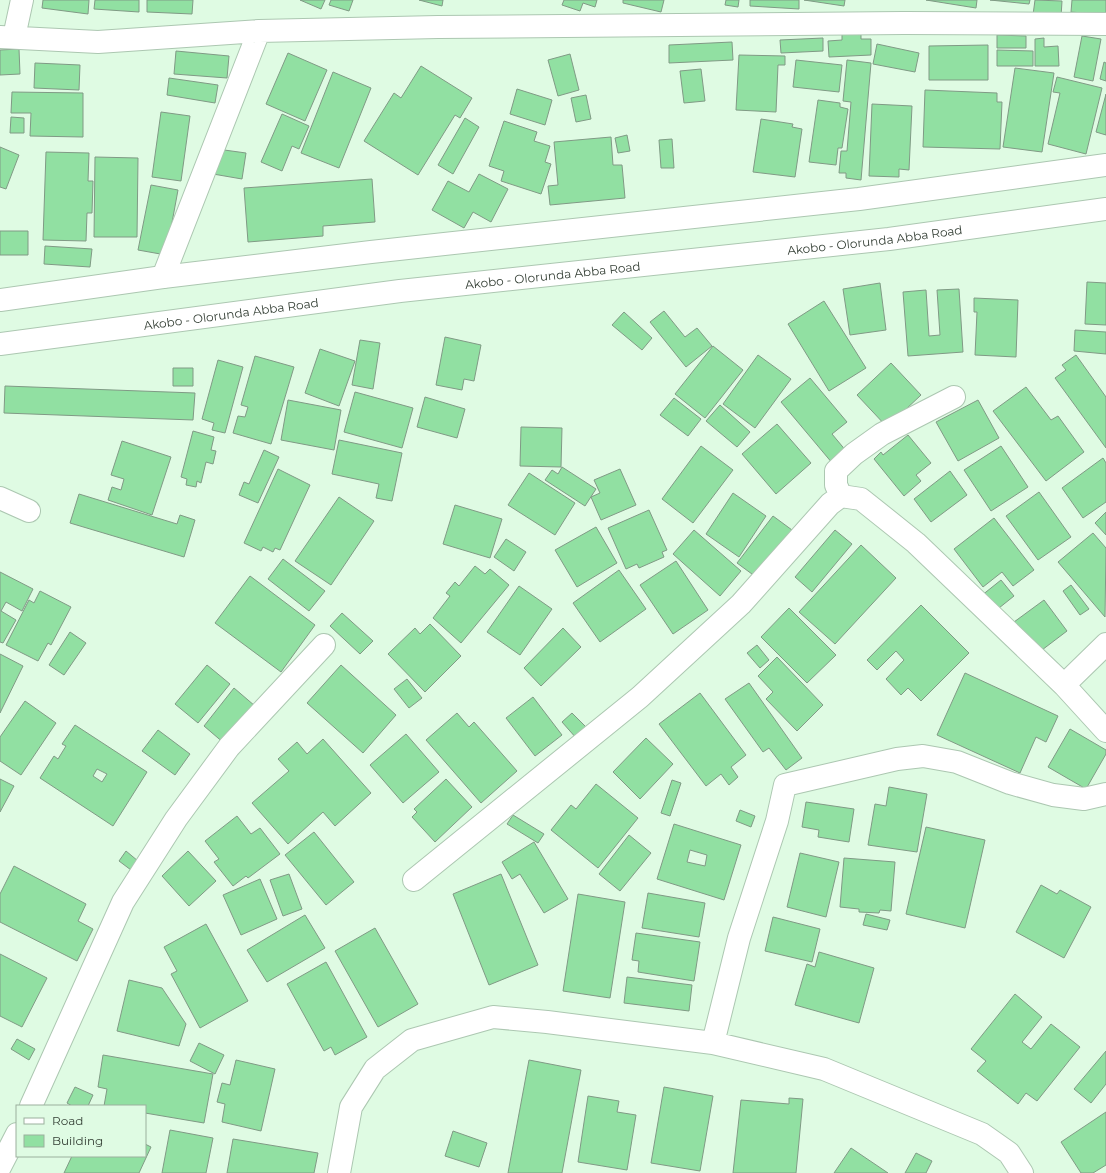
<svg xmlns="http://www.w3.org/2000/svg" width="1106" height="1173" viewBox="0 0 1106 1173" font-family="Montserrat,sans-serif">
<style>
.building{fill:#91e0a2;stroke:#809a85;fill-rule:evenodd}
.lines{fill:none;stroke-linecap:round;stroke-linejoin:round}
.minor-casing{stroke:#acc7b1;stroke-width:24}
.major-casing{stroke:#acc7b1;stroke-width:24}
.minor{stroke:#fff;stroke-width:22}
.major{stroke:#fff;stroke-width:22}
.labels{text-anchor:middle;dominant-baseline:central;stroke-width:3;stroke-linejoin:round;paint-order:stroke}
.street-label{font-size:12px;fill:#343f35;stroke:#dffbe3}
</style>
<rect width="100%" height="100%" fill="#dffbe3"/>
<path class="building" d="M43,0H89L88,14L42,8Z
M95,0H139V12L94,9Z
M147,0H193L192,14L147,12Z
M300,0H325L321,9Z
M331,0H353L349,11L329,5Z
M419,0H443L442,6Z
M564,0H597L595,7L583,3L580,11L562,5Z
M623,0H664L661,12L623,3Z
M726,0H739L738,7L725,5Z
M750,0H799V9L750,6Z
M804,0H845L844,6Z
M926,0H977L976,8Z
M990,0H1030L1029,4Z
M1035,0L1062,1L1061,17L1033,15Z
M1072,0H1106V15L1071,12Z
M842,34H861V39H871V55L829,57L828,41L842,40Z
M997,35L1026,36V48H997Z
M1082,36L1101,39L1093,81L1074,77Z
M823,38V51L781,53L780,40Z
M1044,38V47L1058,46L1059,66H1035V39Z
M732,42L733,60L669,63V45Z
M877,44L919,53L915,72L873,64Z
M988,45V80H929V46Z
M19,49L20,74L0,75V50Z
M997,50L1033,51V66H997Z
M176,51L229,56L227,78L174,74Z
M288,53L327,70L305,121L266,104Z
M570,54L579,90L558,96L548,60Z
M739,55L785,56V65H778L776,112L736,110Z
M796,60L842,65L839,92L793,87Z
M847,60L871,63L861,180L846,178V173H839L841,151H847L851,102L843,101Z
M1104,62L1106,63V81L1100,79Z
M35,63L80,65L79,90L34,88Z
M421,66L472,98L460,118L455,115L418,175L364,141L394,93L401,98Z
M1015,68L1054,73L1042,152L1003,147Z
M701,69L705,101L684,103L680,71Z
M333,72L371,88L339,168L301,153Z
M1057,77L1102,88L1086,154L1048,144L1060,93L1053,92Z
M169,78L218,85L215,103L167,95Z
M517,89L552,100L545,125L510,114Z
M925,90L997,93V102H1002L1000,149L923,147Z
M12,92L83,93V137L30,136L31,113H11Z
M1106,94V135L1096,132Z
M586,95L591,119L576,122L571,98Z
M818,100L840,103V107L848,109L842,148H838L836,165L809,162Z
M872,104L912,106L909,170L899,169V177L869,176Z
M161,112L190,116L181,181L152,177Z
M282,114L309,126L299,149L292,146L282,171L261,162Z
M11,117L24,118V133H10Z
M465,118L479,127L453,174L438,165Z
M761,119L793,124L792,127L802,129L795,177L753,172Z
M504,121L537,132L534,141L550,146L545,162L551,164L541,194L501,181L504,171L489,166Z
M627,135L630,151L618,153L615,138Z
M611,137L613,165H622L625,198L550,205L548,186L558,185L554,142Z
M672,139L674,168H661L659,140Z
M0,147L19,155L6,189L0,187Z
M217,149L246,153L242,179L213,174Z
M46,152L89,153L88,181H93L92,213H87L86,241L43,240Z
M95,157L138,158L137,237H94Z
M479,174L508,189L491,222L473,212L464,228L432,210L448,181L469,192Z
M372,179L375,222L323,226V236L248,242L244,188Z
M151,185L178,190L166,255L138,250Z
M0,231H28V255H0Z
M45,246L92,249L90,267L44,264Z
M1087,282L1106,283V325L1085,324Z
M880,283L886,330L850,335L843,289Z
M959,289L963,352L908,356L903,292L926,290L929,336L940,335L937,290Z
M974,298L1018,300L1016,357L975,355L977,312H974Z
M824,301L866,368L829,391L788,324Z
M664,311L685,337L697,328L712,346L686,367L650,322Z
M624,312L652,338L642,350L612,325Z
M1075,330L1106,332V354L1074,351Z
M445,337L481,345L474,381L464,379L462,390L436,385Z
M360,340L380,343L373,389L352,385Z
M713,346L743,370L705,418L675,394Z
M320,349L355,361L339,406L305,393Z
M758,355L791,379L755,428L723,404Z
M1076,355L1106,397V448L1055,378L1066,370L1062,365Z
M255,356L294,367L271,444L233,433L238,416L245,417L248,407L241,405Z
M218,360L243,367L225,433L212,430L214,423L202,419Z
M891,363L921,395L887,427L857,395Z
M173,368H193V386H173Z
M810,378L847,422L832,434L847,452L833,464L781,402Z
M5,386L195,393L193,420L4,413Z
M1026,387L1051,420L1058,416L1084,452L1046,481L993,411Z
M355,392L413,408L402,448L344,432Z
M425,397L465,409L457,438L417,427Z
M674,398L701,419L688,436L660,415Z
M288,400L341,410L334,450L281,440Z
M978,400L999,438L958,461L936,422Z
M720,405L750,432L737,447L706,421Z
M777,424L811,463L776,494L742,454Z
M521,427L562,428L561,467L520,466Z
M193,431L214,437L211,450L216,451L213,464L206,462L201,483L197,481L196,487L186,485L187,479L181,477Z
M908,435L931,463L916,475L921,481L904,496L874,459L881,452L883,455Z
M339,440L402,453L392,501L376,498L379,484L332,474Z
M122,441L171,457L152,515L108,500L112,487L121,490L124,479L111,475Z
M701,446L733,470L693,523L662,499Z
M1001,446L1028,487L991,511L964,470Z
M264,450L279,457L258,503L239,495L244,482L249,484Z
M1103,458L1106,463V502L1083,518L1062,488Z
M562,467L596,489L585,506L545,480L552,470L558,474Z
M278,469L310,485L280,550L275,548L273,552L263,547L261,551L244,543Z
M620,469L636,505L601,520L591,497L600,493L594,480Z
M950,471L967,495L931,522L914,499Z
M529,473L575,503L555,535L508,505Z
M1039,492L1071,537L1038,560L1006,516Z
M733,493L766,516L739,557L706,534Z
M79,494L177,524L180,515L195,520L184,557L70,523Z
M339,497L374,521L331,585L295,561Z
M455,505L502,519L490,558L443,544Z
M649,510L667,550L662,552L664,557L639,568L637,564L626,569L608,528Z
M1106,512V535L1095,523Z
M773,516L792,530L756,577L737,563Z
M994,518L1034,570L1013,586L1002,572L983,587L954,549Z
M596,527L617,563L577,587L555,550Z
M694,530L741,571L720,596L673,554Z
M835,530L852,544L812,592L795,577Z
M1093,533L1106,548L1105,617L1058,562Z
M506,539L526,552L514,571L494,557Z
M861,545L896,578L835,644L799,612Z
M283,559L325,591L309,611L268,579Z
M676,561L708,610L673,634L640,585Z
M475,566L485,574L490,569L509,585L461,643L433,618L450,596L446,593L455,582L459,586Z
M619,570L646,609L600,642L573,603Z
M0,572L33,589L22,611L6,602L1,611L16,620L3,643L0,642Z
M250,576L315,625L281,672L215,623Z
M1001,580L1014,596L994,612L981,596Z
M1071,585L1089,609L1080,615L1063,591Z
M519,586L552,609L520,655L487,632Z
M40,591L71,607L51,645L48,643L38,661L6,645L29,600L34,603Z
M1044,600L1067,631L1038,653L1014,622Z
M921,605L969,653L921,701L908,688L901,695L886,679L904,660L896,651L877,670L867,660Z
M789,608L836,655L807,683L761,637Z
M342,613L373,641L360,654L330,626Z
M430,624L461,656L425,692L388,654L415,628L420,634Z
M563,628L581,647L541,686L524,668Z
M70,632L86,643L64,675L49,665Z
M757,645L769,660L760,668L747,653Z
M0,654L23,666L0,713Z
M777,657L823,705L797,731L766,699L773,692L758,676Z
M207,665L230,684L198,723L175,704Z
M341,665L396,715L363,753L307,703Z
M965,673L1058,716L1046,742L1036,737L1020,773L937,735Z
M407,679L422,698L409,708L394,689Z
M749,683L802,758L786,770L769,748L763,752L725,699Z
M234,688L255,706L225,744L204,726Z
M700,693L746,755L731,767L738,777L729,785L721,774L706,786L659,724Z
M533,697L562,735L535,756L506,718Z
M25,701L56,723L21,775L0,761V737Z
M457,713L469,727L474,722L517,771L481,803L426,740Z
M572,713L588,729L577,739L562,722Z
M75,725L147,772L113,826L40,778L54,756L58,759L66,746L62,744ZM97,769L107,774L102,782L93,776Z
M1070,729L1106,750V754L1086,789L1048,767Z
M158,730L190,754L175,775L142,751Z
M406,734L439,772L403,803L370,765Z
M646,738L673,764L640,799L613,772Z
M323,739L371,793L335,826L323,812L288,844L252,803L289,771L278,759L297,742L307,754Z
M0,779L14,786L0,812Z
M446,779L472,807L435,842L412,817L417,812L414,809Z
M672,780L681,783L670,816L661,813Z
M596,784L638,818L598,868L551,830L571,805L576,809Z
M889,787L927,794L917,852L868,845L875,804L886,806Z
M806,802L854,809L849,842L818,837L819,830L802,827Z
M740,810L755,816L751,827L736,821Z
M513,815L544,834L538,843L507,824Z
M237,816L251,834L260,828L280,854L248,878L246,876L233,886L214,862L219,859L205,841Z
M674,824L741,845L724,900L657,879ZM690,850L707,855L705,866L687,862Z
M926,827L985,840L965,928L906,914Z
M314,832L354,882L326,905L285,855Z
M629,835L651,853L620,891L599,874Z
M534,842L568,899L544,913L520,874L512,879L502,862Z
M126,851L138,861L131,870L119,861Z
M188,851L216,881L189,906L162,876Z
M800,853L839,862L826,917L787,907Z
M844,858L895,862L891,911L880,910L879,913L859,912V909L840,907Z
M14,866L86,904L78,921L93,929L77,961L0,922V894Z
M289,874L302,909L283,916L270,880Z
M501,874L538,965L489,985L453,894Z
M260,879L277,919L241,935L223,895Z
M1041,885L1057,894L1060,890L1091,907L1064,958L1016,932Z
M648,893L705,903L699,937L642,928Z
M578,894L625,902L610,998L563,991Z
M866,914L890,920L887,930L863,925Z
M305,915L325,948L267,982L247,950Z
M773,917L820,929L812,962L765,951Z
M206,924L248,1001L200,1028L171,974L177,971L164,947Z
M375,928L418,1004L378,1027L335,951Z
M636,933L700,942L694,981L638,972L639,961L632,960Z
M819,952L874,968L859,1023L795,1005L807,964L815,967Z
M0,954L47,978L22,1027L0,1016Z
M326,962L367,1037L335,1055L331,1047L324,1051L287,984Z
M627,977L692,985L689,1011L624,1003Z
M129,980L162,988L186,1024L179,1046L117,1031Z
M1015,994L1042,1017L1022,1042L1031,1049L1051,1024L1080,1047L1037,1101L1026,1093L1018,1104L977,1071L986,1061L971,1049Z
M17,1039L35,1049L29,1060L11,1049Z
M199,1043L224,1055L215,1074L190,1061Z
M1106,1051V1084L1091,1103L1074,1089Z
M103,1055L213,1074L204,1123L145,1113V1106H104L107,1089L98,1087Z
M236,1060L275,1069L261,1131L222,1122L225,1104L217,1102L222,1083L230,1085Z
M529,1060L581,1070L562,1173H508Z
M75,1087L93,1095L88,1106H72L67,1103Z
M664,1087L713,1096L700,1171L651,1163Z
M588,1096L619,1101L617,1112L636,1115L627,1170L578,1162Z
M789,1098L803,1099L796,1173H733L741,1100L789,1104Z
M1106,1112V1165L1093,1173H1081L1061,1142Z
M170,1130L213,1138L206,1173H162Z
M453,1131L487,1143L479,1167L445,1156Z
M233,1139L318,1153L314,1173H227Z
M145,1144L151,1147L139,1173H64L72,1156H145Z
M851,1148L888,1173H834Z
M916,1153L932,1161L926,1173H905Z"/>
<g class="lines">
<g class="minor-casing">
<path id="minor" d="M0,37L98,42L259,31L438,27L904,23L1106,24
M14,37L22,0
M163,277L259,31
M841,496L836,485V471L854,454L882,434L954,397
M0,498L29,511
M1064,685L1106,644
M414,880L640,697L741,604L830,504L841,496L861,499L916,543L1064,685L1106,731
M713,1043L739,938L777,821L785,785L897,759L923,756L957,762L1010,783L1053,795L1084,799L1106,794
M31,1106L123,902L176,819L229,747L324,645
M0,1167L17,1134
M339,1173L351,1107L375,1069L412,1040L493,1017L547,1022L713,1043L824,1069L982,1134L1009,1153L1022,1173"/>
</g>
<g class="major-casing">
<g id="major">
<path d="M0,300L163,277L371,252L859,199L1106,165"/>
<path id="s1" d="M0,344L400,291L889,239L1106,209"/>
</g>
</g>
<use href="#minor" class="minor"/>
<use href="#major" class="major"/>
</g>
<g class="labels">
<g class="street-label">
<text stroke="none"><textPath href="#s1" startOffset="881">Akobo - Olorunda Abba Road</textPath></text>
<text stroke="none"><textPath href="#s1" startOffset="557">Akobo - Olorunda Abba Road</textPath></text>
<text stroke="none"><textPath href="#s1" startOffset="233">Akobo - Olorunda Abba Road</textPath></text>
</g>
</g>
<rect x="16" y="1105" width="130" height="52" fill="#dffbe3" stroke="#9bb09d"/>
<rect x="24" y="1118" width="20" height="6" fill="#ffffff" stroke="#9bb09d"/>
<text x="52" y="1125" font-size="12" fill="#343f35">Road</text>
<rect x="24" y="1135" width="20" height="12" fill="#91e0a2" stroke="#9bb09d"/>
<text x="52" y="1145" font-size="12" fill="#343f35">Building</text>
</svg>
